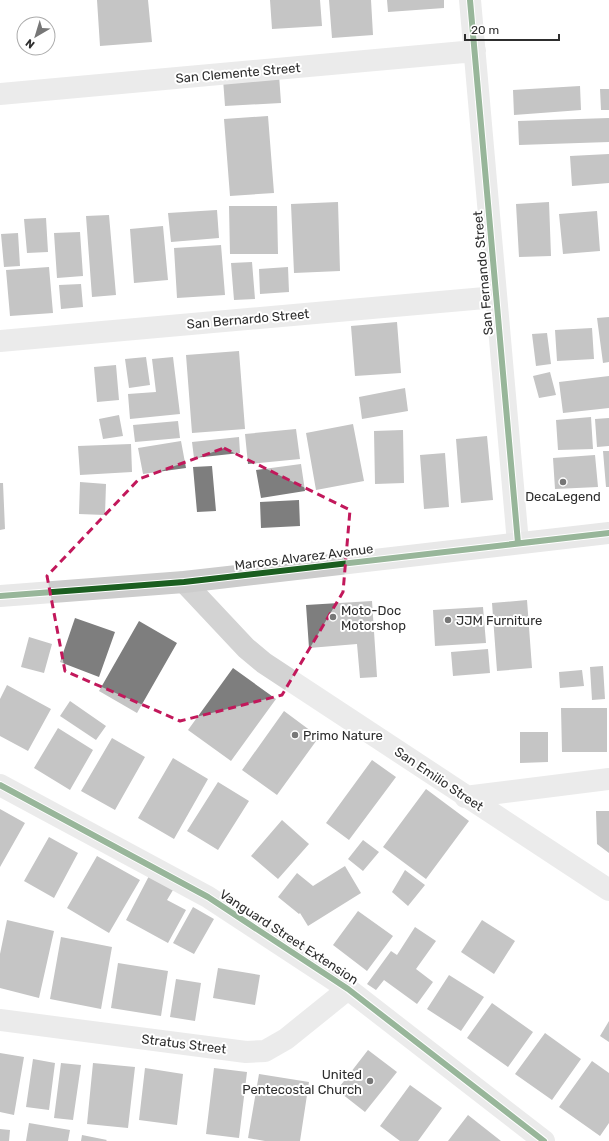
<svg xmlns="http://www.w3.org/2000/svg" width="609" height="1141" viewBox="0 0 609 1141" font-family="Rubik,sans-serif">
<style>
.building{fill:#7e7e7e}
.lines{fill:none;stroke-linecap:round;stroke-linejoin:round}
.minor{stroke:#d3d3d3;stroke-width:22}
.secondary{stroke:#ccc;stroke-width:22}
.cycleway-casing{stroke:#fff;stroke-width:8}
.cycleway{stroke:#1b5e20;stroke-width:6}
.marked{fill:none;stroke:#c2185b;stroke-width:3;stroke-dasharray:8 5;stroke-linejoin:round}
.poi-dot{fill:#777;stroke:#fff;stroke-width:1.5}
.labels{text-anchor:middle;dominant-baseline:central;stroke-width:4;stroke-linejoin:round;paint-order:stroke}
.street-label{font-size:13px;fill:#2e2e2e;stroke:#fff}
.poi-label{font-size:13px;fill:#2e2e2e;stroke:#fff;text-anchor:start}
</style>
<rect width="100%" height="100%" fill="#fff"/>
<path class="building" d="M97,0H148L152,42L100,46Z
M270,0H320L322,26L272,29Z
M329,0H371L373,35L332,38Z
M387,0H444V8L388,12Z
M279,75L281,103L225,106L223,79Z
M580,86L581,110L514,115L513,90Z
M600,89H609V110H601Z
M268,116L274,193L230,196L224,119Z
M609,118V142L519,145L518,121Z
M609,154V183L572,186L570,156Z
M338,202L340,271L294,273L291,204Z
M549,202L551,256L519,257L516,204Z
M229,206H277L278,254H230Z
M217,210L219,238L171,242L168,213Z
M597,211L600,251L563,254L559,214Z
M109,215L116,295L92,297L86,216Z
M46,218L48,252L27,253L24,219Z
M163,226L168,280L134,283L130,229Z
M80,232L83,276L57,278L54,233Z
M18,233L20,266L4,267L1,234Z
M221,245L225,295L177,298L174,248Z
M252,262L255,299L234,300L231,263Z
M49,267L53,313L10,316L6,270Z
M288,267L289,292L260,294L259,269Z
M81,284L83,307L61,309L59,285Z
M609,317V362L603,363L597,318Z
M397,322L401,373L355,376L351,326Z
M592,328L594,359L557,361L555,330Z
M547,333L551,364L536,366L532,334Z
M239,351L245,429L192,433L186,355Z
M146,357L150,385L129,388L125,359Z
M173,357L180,414L130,419L128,394L156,392L152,359Z
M116,365L119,400L97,402L94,367Z
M550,372L556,395L539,398L533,376Z
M609,376V408L563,413L559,382Z
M405,388L408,411L362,419L359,397Z
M119,415L123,436L103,439L99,419Z
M591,417L593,449L558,450L556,420Z
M609,418V446L597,447L595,419Z
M178,421L180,438L135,442L133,425Z
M353,424L364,481L316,490L306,433Z
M296,429L300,459L248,464L245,434Z
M403,430L404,483L375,484L374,431Z
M487,436L493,500L461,503L456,439Z
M239,437L240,453L194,458L192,442Z
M181,441L186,468L143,474L138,448Z
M131,444L132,472L80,475L78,446Z
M603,451H609V487H606Z
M445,453L449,507L424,509L420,455Z
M595,455L598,487L555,489L553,458Z
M301,464L305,491L261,498L256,470Z
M212,466L216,511L197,512L193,467Z
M80,482L106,484L105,515L79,514Z
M0,483H3L5,529L0,530Z
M299,500L300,526L261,528L260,502Z
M527,600L532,668L497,671L492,603Z
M372,601L377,677L360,678L357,644L309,648L306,605Z
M483,607L486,643L435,646L433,610Z
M75,618L115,632L99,677L60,662Z
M139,621L177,643L137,713L99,691Z
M29,637L52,644L44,673L21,667Z
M488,649L490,673L453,676L451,652Z
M603,666L605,699L592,700L590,667Z
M233,668L276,699L231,761L188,730Z
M582,670L584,686L560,688L559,672Z
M7,685L51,709L28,751L0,736V699Z
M70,701L106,726L96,740L60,716Z
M561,708H607V752H562Z
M284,711L319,737L277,795L242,770Z
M58,728L93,750L70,790L34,768Z
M520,732H548V762L520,763Z
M112,738L145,757L115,810L81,791Z
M173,758L208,779L174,839L138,818Z
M372,760L396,777L349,840L326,823Z
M218,782L249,801L218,850L187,831Z
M426,789L469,821L426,879L383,847Z
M0,809L25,823L0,867Z
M596,811H609V853L597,844Z
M282,820L309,844L278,879L251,856Z
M49,837L78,853L54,898L24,881Z
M363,840L379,852L363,871L348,859Z
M97,856L140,880L109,933L67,908Z
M345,866L361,893L308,926L300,913L299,914L278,897L297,873L313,886Z
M405,870L425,885L408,906L392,892Z
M149,876L173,890L167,900L186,910L168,943L126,920Z
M193,907L214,919L194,954L173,943Z
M358,911L393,936L367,971L333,945Z
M7,920L54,931L39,998L0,988V954Z
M482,920L515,941L494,974L461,952Z
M415,927L436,941L416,969L433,982L417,1004L384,980L376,990L367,984L391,951L397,955Z
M61,937L112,947L101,1009L50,999Z
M118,963L168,971L161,1016L111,1008Z
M218,968L260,975L255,1005L213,998Z
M449,975L484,997L461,1031L427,1009Z
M176,979L201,983L195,1021L170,1017Z
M492,1003L533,1032L508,1067L467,1038Z
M609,1021V1042L600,1036Z
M545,1033L581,1059L552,1100L515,1074Z
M368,1050L397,1072L365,1112L337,1090Z
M0,1053L24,1057L14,1115L0,1112Z
M33,1059L55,1063L49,1110L26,1107Z
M592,1061L609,1073V1123L600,1136L559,1107Z
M61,1063L81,1065L73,1120L54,1118Z
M93,1063L135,1067L128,1128L87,1124Z
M145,1068L183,1074L177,1125L139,1120Z
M214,1068L247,1072L239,1138L206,1134Z
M259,1074L309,1082L300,1141H265L248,1138Z
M410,1085L442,1108L418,1141H400L380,1126Z
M468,1115L501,1141H448Z
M29,1123L70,1130L68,1141H26Z
M0,1129L10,1130L9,1141H0Z
M82,1135L107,1140L106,1141H81Z"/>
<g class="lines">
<path class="minor" d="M470,0L518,543
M0,94L475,51
M0,341L496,297
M184,582L246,648L264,663L609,890
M0,785L208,897L348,989L544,1141
M465,797L609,779
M0,1020L246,1052L265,1051L286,1039L348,989"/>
<path class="secondary" d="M0,596L184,582L609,533"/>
<g class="cycleway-casing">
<path id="cycleway" d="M470,0L518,543
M0,596L184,582L609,533
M0,785L208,897L348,989L544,1141"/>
</g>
<use href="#cycleway" class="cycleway"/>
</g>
<path d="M0 0H609V1141H0ZM224,448L350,510L343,592L282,695L180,721L65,671L47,576L139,479Z" fill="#fff" fill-opacity=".55" fill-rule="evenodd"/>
<path class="marked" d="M224,448L350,510L343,592L282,695L180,721L65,671L47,576L139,479Z"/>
<g class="poi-dot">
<circle cx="563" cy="482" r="4"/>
<circle cx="333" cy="617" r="4"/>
<circle cx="448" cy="620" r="4"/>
<circle cx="295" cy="735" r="4"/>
<circle cx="370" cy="1081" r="4"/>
</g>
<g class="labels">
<g class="street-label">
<text transform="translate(238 73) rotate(-5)">San Clemente Street</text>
<text transform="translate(483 273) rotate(-95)">San Fernando Street</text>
<text transform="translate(248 319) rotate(-5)">San Bernardo Street</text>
<text transform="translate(304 557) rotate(-7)">Marcos Alvarez Avenue</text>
<text transform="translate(439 779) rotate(34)">San Emilio Street</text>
<text transform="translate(289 937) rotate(33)">Vanguard Street Extension</text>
<text transform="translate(184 1044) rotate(7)">Stratus Street</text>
</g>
<g class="poi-label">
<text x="563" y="496" text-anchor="middle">DecaLegend</text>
<text x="341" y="610">Moto-Doc<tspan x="341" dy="15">Motorshop</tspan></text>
<text x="456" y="620">JJM Furniture</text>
<text x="303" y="735">Primo Nature</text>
<text x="362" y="1074" text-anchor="end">United<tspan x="362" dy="15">Pentecostal Church</tspan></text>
</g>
</g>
<g transform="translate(36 36) rotate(218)"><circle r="19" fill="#ffffff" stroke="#ababab"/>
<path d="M0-3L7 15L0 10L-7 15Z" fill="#777777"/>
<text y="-6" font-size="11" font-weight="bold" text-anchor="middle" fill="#2e2e2e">N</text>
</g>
<path d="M465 34v6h94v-6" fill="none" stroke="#2e2e2e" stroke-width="2"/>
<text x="471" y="34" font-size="12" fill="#2e2e2e" stroke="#ffffff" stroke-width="3" paint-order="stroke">20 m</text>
</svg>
